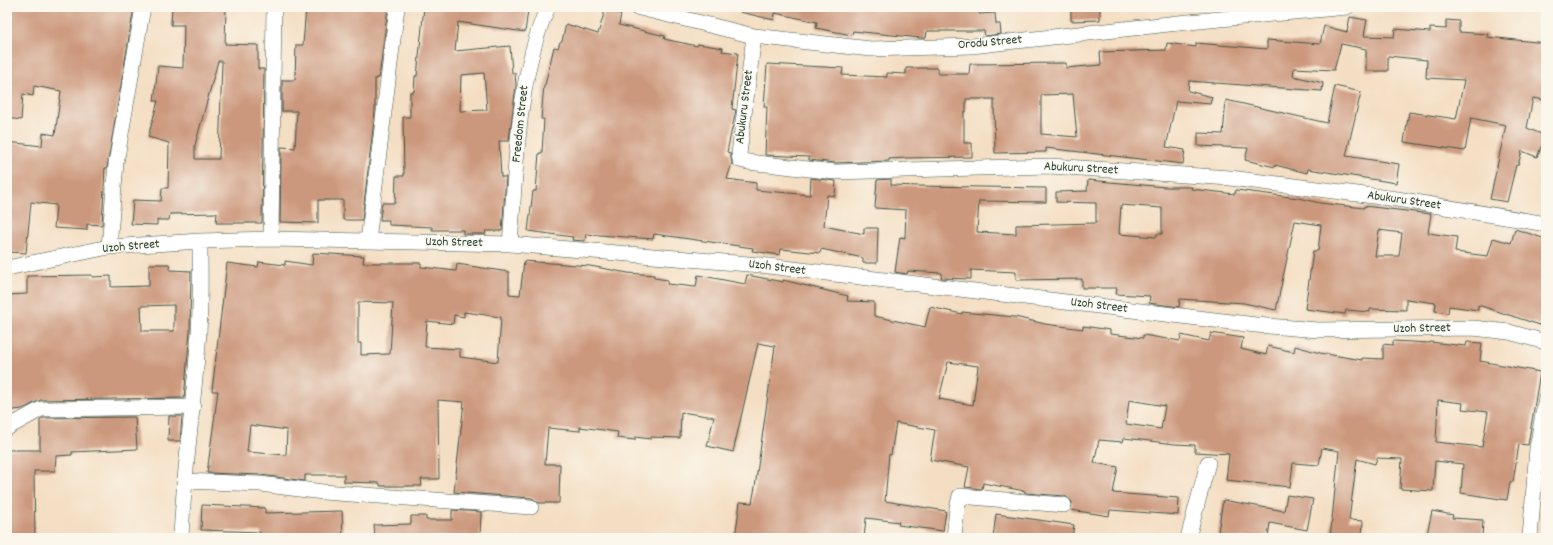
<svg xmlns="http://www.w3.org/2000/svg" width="1553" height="545" viewBox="0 0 1553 545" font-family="Dekko,sans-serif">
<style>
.building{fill:#cc987d;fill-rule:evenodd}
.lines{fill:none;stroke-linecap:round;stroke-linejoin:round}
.street-casing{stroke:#3f5549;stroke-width:16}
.street{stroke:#fff;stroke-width:15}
.labels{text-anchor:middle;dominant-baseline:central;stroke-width:3;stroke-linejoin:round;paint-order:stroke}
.street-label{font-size:13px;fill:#1f3d34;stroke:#fbf7ec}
</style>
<rect width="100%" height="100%" fill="#fbf7ec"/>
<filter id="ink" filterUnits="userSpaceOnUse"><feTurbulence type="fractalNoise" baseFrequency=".025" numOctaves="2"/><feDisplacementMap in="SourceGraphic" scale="8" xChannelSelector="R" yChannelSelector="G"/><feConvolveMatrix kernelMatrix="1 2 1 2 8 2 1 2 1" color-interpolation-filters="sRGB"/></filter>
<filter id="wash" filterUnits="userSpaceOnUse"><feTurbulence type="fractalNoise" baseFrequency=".012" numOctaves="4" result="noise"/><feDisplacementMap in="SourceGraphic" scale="16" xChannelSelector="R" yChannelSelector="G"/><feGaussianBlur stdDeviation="0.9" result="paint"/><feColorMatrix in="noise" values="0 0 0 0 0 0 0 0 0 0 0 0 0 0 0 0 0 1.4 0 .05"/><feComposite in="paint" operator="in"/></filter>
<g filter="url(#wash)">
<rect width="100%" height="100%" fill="#f4dec3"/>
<g id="blocks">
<path class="building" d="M7,7H102L121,10L122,7H134L107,168H105L102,225L87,224V230L54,228L56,205L31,202L26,253L7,252V142L42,146L43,133L55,135L61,91L34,86L33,96L23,94L21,120L7,118Z
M172,7L211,9V7H226L225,44L258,45V69H264L262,223H216L217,213L170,214L169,220H157V225L131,224L133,200L161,201L162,188H168L169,143L148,137L158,101H154L158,66L183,68L184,25H171ZM218,61H222L219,159H195V145Z
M306,7H388L379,78H375V112L362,220H343V200H318V223L280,222L281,147L295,148L297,111H282V80H295L296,45H303Z
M424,7H508L528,10L525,32L458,22L455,51L510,46L512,73H515L516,86L509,141H499L501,177H506L502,231H485L486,234H463V230H432V227L389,225V220H380L382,203H395L396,176H404L403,117H410V92H414L415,76H417ZM484,73L487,110L460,111L461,75Z
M741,7H979V14L995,13L996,24H1000L1001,34L985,36L984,31H927L926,38H921L853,31L852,35L816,28L817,22L775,13L774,20L740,12Z
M1071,7H1100V20L1071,21Z
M605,10L621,14L619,25L665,36L664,39L697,46L698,44L723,48L722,51L738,53L732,109L736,110L727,152L730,153L732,163L727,179L756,183V190L810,195L811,178L836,181L835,196L827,195L824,226L864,234V228H878L877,263H863V258L821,249L820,253L781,249L780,255L752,251L753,248L654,234L653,239L586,234L585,241L572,240L573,237L528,231L533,191H536L539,153H542L544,119H541L544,85H545L554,47L558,48L560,42L562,41L566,24L598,34Z
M1350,17L1367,20L1364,36L1394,37L1395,29L1430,32V28L1446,29V20L1459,21V32L1488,34L1487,37L1546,43V100L1533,98L1527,128L1546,136L1537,157L1522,151L1518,165H1516L1507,202L1490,199L1506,125L1471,118L1465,151L1404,142L1409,112L1456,119L1464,80L1426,78L1427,60L1388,56V71H1366V49L1341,44L1334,70L1294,68L1293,76L1323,83L1322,91L1189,81L1188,91L1212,97L1210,104L1176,101L1166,147L1185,150L1183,164L1046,148V152L995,153L994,99H966V112H964V143H972V157L906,158L889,159V161L835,163L809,160V157L765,155L767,107H764L767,64L843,68L842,75L887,77V73L906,74V68H938V74H969L970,64L1066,63V68L1101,65L1100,52L1166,50L1167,43L1196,47V43L1267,49V40L1320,44L1324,26L1347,32ZM1073,94L1077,137L1041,134V95Z
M1335,86L1361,92L1346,156L1399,164L1396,183L1308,169L1307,173L1275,165V167L1245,160L1248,148L1198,146V133L1223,134L1226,100L1327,123Z
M891,179V185L918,186L1046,188V202L979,201L977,232L1016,234V225L1096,223V203L1056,202V192L1087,191L1088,180L1165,187H1192L1191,189L1235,194L1236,190L1298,198L1320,203L1364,208V206L1431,214L1428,233L1457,237L1455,252L1488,256L1493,238L1511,243L1515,229L1546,239V327L1478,305V310L1449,306L1448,313L1435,311L1436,303L1406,299V310L1370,309V312L1346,310L1345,314L1305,309L1313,251H1318L1321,225L1295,221L1276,310L1244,303L1180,299L1179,307L1149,303L1150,296L1116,294L1117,288H1082V279L1016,280V272L971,270V279L941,278L942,273L908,271L907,274L895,272L900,237L905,238L906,210L875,208L877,180ZM1121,205L1162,208V234H1157L1156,237L1119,234ZM1379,230L1402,233L1399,256H1375Z
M313,253L364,256L363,263H421V267L456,271L457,264L509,272V294L520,295L524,261L590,266L628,273L654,275V278L668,280L667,284L696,287L698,275L745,284L747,275L783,282V280L848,296L847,301L874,302V316L925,327L930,307L962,314V312L1015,317L1045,324L1083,329V326L1110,330V334L1143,338V335L1180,341L1181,335L1209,341L1211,333L1243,338L1241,349L1266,355L1268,346L1294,352L1295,346L1320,353L1362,360V358L1383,359V344L1393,345V341L1430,343V342L1466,346L1467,342L1482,343L1480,361L1540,372L1528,445L1519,444L1513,482H1510L1507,500L1461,493L1463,464L1435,461L1433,491L1400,489L1402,459L1377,458L1375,464L1357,459L1349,520L1363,521L1362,537L1346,535V538H1330L1339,451L1322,448L1319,465L1293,463L1290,487L1226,480L1229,454L1195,452V445L1175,444L1124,438L1123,442L1099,440L1094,463L1118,467L1113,493L1179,498L1178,515L1110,510L1109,516L1071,510L1072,502L1065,496L1025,493V491L983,483L982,489L965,487L969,467L930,460L935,430L896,423L891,455L889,454L885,501L946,511L943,531L898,525L899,522L866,518L864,538H735L740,502L752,503L755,487L775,346L758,343L733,452L707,446L714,417L681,412L680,438L651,437V439L635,437V440L617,438L618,432L580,427V431L548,428L545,464H560L559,503H539L532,498L454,492L464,402L438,400L439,479H421L422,486H380V483L344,482V475H305V481L261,475L207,473L218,391H212L227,263L258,267L259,262L285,265V261L312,265ZM358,302L393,303L390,354L361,355V343H358ZM464,312L501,317L498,362L460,357V349L425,347L427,321L453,324L454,315L464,317ZM948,362L978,366L973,405L939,399ZM1129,400L1165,406L1161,429L1126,424ZM1438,400L1463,403L1462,409L1488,412L1482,447L1436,442ZM250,425L287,430L286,455L247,452Z
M149,264H169L170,270L191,271L190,331L184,398L41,400L22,409L7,411V295L27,294V276L92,275V277L111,276V287L149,286ZM174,305V331H142L141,306Z
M169,416H182L180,441H168Z
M135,417L137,449L72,452V455L56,456L55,471H34L35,538H7L8,450H40V420L43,418Z
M1287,495L1313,499L1307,530L1270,523L1268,538H1217L1223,500L1284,511Z
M202,505L265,508V513L342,511L343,538H267V536H263L260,532L201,530Z
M452,510L481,512L480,538H375L374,525L411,524V516H426V520H452Z
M1432,511L1453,515L1452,518L1483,520L1482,538H1449L1427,534Z
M996,514L1074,525L1072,538H993Z"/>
</g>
</g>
<g filter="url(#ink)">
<use href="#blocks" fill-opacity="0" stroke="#3f5549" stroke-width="1"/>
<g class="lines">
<g class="street-casing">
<path id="street" d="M636,7L754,36L871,49L972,46L1178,23L1347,7
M754,36L739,154L740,160L748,162L835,172L1050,166L1230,178L1397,199L1546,224
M271,239L274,7
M368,241L397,7
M510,244C516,171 517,74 548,7
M109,247L116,163L143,7
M7,268L109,247L200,241L271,239L510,244L760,265L1256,325L1318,330L1473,328L1509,332L1546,342
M7,428L41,409L193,407
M184,481L260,484L323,492L531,507
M181,538C184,469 194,401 199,332C201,302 200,271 200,241
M954,538L957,508L960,496L1064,505
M1188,538L1208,463
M1530,538L1537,448L1546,397"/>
</g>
<use href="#street" class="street"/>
</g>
</g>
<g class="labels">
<g class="street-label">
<text transform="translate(990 43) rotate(-5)">Orodu Street</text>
<text transform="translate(745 107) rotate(-83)">Abukuru Street</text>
<text transform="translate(521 124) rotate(-84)">Freedom Street</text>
<text transform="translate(1081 169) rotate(3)">Abukuru Street</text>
<text transform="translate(1404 201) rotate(8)">Abukuru Street</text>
<text transform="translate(454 243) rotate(1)">Uzoh Street</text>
<text transform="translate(131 247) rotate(-5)">Uzoh Street</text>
<text transform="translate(777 268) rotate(7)">Uzoh Street</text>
<text transform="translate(1099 306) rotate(7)">Uzoh Street</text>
<text transform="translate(1422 329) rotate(-1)">Uzoh Street</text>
</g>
</g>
<rect width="1553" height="545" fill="none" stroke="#fbf7ec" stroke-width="24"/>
</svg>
